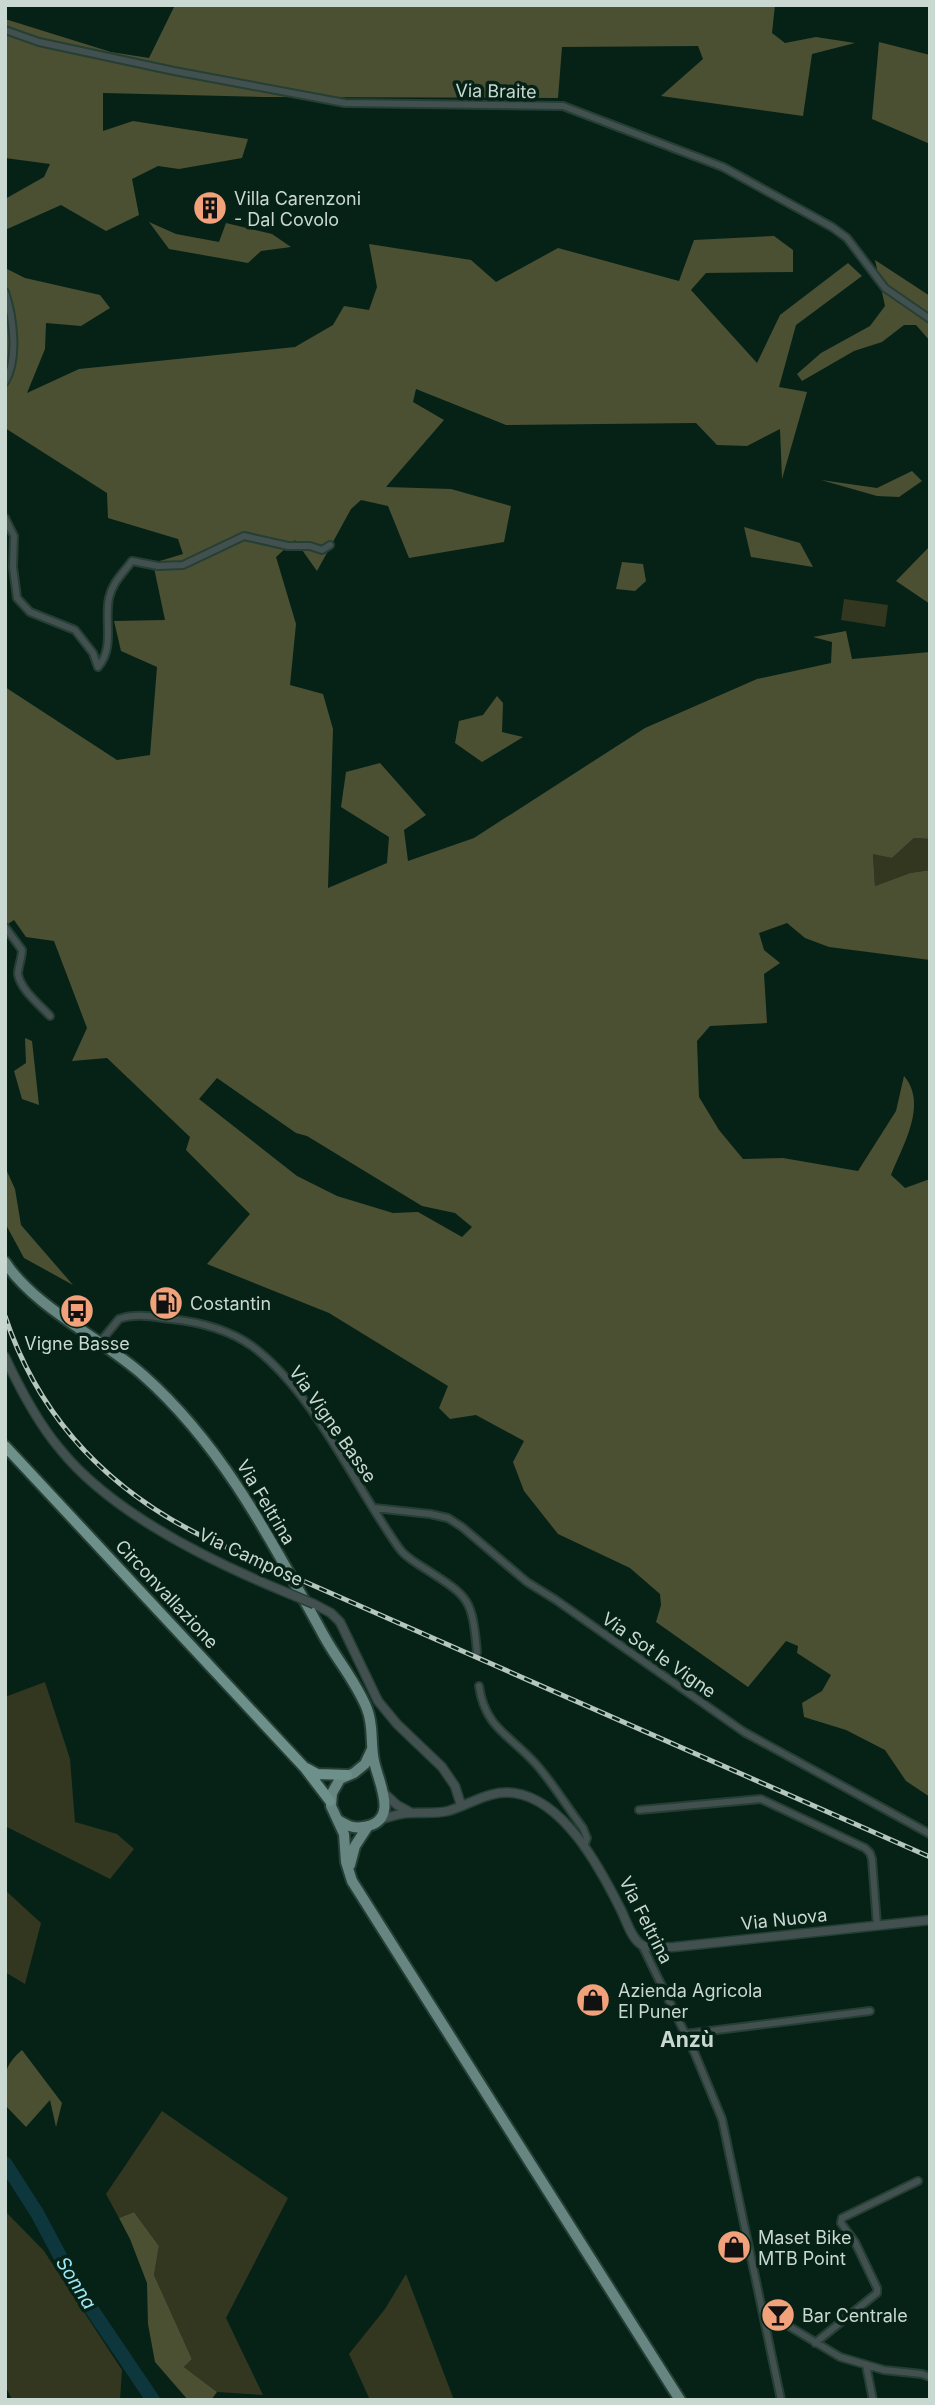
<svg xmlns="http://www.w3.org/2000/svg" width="935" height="2405" viewBox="0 0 935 2405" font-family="Inter,sans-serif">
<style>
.green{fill:#333720}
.forest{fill:#4b5033;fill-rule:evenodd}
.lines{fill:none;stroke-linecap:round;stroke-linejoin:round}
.river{stroke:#0d363d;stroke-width:14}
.minor-casing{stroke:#253f35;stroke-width:10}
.tertiary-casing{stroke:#253f35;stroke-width:11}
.primary-casing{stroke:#253f35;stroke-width:14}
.trunk-casing{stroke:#253f35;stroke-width:14}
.minor{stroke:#42514f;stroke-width:6}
.tertiary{stroke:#42514f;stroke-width:8}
.primary{stroke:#678581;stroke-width:10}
.trunk{stroke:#6e908b;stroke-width:10}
.rail-casing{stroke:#b5c6bd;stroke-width:5}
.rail{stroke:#062217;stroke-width:2.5;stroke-dasharray:8;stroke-linecap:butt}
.tertiary-bridge-casing{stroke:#253f35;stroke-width:11;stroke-linecap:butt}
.tertiary-bridge{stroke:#42514f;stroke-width:8}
.labels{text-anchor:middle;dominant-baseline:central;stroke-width:7;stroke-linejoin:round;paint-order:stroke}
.street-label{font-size:18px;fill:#c9d8d0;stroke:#062217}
.poi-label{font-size:18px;fill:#c9d8d0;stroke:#062217;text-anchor:start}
.water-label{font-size:19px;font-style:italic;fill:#9ce7f4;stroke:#062217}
.quarter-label{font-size:21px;font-weight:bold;fill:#c9d8d0;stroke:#062217}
</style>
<rect width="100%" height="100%" fill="#062217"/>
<path class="green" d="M844,599L888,605L885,627L841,620Z
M914,838L930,839V870L910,873L875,886L873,853L892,858Z
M45,1682L70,1759L75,1822L117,1834L134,1849L110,1879L5,1826V1697Z
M5,1890L41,1923L25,1984L5,1972Z
M162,2111L288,2198L226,2318L263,2395L217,2392L184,2367L192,2359L154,2275L159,2246L134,2212L119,2218L106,2194Z
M5,2211L44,2251L122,2370L120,2400H12L5,2385Z
M406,2274L454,2400H370L349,2354L385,2309Z"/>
<path class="forest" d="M175,5H775L772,33L785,43L816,37L855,43L812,54L803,116L661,96L703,59L698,46L562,47L558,98L263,97L103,93V131L133,121L248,139L242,158L179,169L158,166L132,179L139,215L106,231L61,205L5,230V199L44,177L50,164L5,158V19L111,52L149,58Z
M879,42L930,55V144L872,119Z
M149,222L176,234L219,242L226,223L272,234L291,247L261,251L248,263L169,249Z
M774,236L793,250V272L706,273L691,290L757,363L780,315L848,263L862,276L796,325L779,387L807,392L782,479L780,429L747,446L717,445L696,423L506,425L416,389L413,402L444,420L386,487L451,489L511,506L504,542L409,558L388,506L361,500L351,509L317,571L295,540L276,557L296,624L290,685L323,694L333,729L328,888L387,863L389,837L341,807L346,772L380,763L426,815L404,830L408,861L474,838L645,728L757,679L831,663L832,642L813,637L846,631L852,659L930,652V839L914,838L892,858L873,854L875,886L910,873L930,870V960L829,947L805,938L787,923L759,933L764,950L780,963L764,974L767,1023L710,1026L697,1041L699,1097L719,1130L743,1159L783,1158L858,1171L896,1111L904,1076C928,1104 903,1145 891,1175L905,1188L930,1179V1797L906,1781L885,1750L846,1730L804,1717L802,1703L822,1691L831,1675L797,1653L798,1646L786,1641L748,1687L656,1622L661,1605L660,1594L630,1568L558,1534L524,1491L513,1462L524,1441L476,1415L450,1419L439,1408L448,1386L329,1313L207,1264L250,1214L186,1150L190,1137L107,1058L72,1061L87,1028L54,941L26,937L14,920L5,926V687L117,760L150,755L157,667L121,651L114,621L165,620L153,563L183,554L178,539L108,518L107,493L5,428V268L25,278L100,295L110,308L81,326L46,323L45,349L27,393L79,369L295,347L333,325L344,306L369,310L377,287L369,244L471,260L496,282L558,248L679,281L694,240ZM217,1078L296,1133L307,1136L422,1206L455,1213L472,1227L462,1237L418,1212L393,1213L337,1196L297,1176L199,1099Z
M875,260L930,296V341L916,325H904L882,342L854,351L802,381L797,374L821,353L870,326L885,306Z
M912,471L922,481L899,497L877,496L821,480L877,488Z
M744,527L800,543L813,567L751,557Z
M930,546V604L896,581Z
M622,562L643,564L646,581L635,591L616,589Z
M497,696L503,703L502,732L523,737L482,762L455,743L459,721L483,715Z
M25,1038L32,1041L39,1105L22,1099L14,1071L26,1063Z
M5,1167L15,1189L21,1225L73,1285L24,1258L5,1223Z
M22,2050L62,2103L56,2127L50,2100L26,2127L5,2105C5,2079 1,2068 22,2050Z
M134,2212L159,2246L154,2275L192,2359L184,2367L217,2392L211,2400H188L155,2362L148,2324L147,2283L130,2239L119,2218Z"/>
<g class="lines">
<path class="river" d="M5,2163L37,2213L76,2286L153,2400"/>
<g class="minor-casing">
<path id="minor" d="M5,30L39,42L174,71L345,103L563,106L723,167L832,227L847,238L885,288L930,319
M5,292C13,316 19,359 5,382
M5,518L14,536L13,567L17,598L30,612L75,630L93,653L98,667C115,647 104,622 109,598C112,583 123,573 132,561L158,566L183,565L244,536L288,546H310L322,550L330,545
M5,927L22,950C22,958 18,967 18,974C20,989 40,1005 50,1016
M101,1341L119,1319C136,1313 154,1317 171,1319C199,1322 228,1329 252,1346C314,1392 354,1485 399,1548C405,1557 415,1562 424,1568C469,1597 472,1597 477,1652
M374,1508L430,1514L448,1518L462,1527L527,1582L556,1600L744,1732L930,1834
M479,1686C485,1728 510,1735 535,1763C553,1783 567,1807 583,1828L587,1838L584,1847
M639,1810L761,1799L865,1848L870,1853L872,1859L877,1925
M642,1945L695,2054L722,2119L781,2400
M685,2034L870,2011
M762,2310L840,2357L884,2370L922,2374L930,2377
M815,2343L877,2293V2288L855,2242L841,2223L842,2218L918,2181
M866,2365L873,2400"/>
</g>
<g class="tertiary-casing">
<path id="tertiary" d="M5,1357C20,1389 37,1422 60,1449C112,1514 214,1563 290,1594
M314,1604L331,1613L340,1622L378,1701L397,1724L442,1767L455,1786L461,1805
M385,1794L397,1805L410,1812
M379,1820C389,1817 400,1813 410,1813C423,1812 435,1814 448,1811C472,1804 488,1790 514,1793C564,1800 600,1868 620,1908C626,1919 631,1939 642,1945C651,1949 665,1947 674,1947L930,1920"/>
</g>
<g class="primary-casing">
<path id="primary" d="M5,1262C35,1308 103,1339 144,1376C224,1447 273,1544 324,1636C337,1660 357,1683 367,1709C374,1726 370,1743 374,1761C378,1782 401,1822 363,1827C353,1829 346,1825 338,1820
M372,1749L365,1764L354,1773L340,1779L332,1793L331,1806L344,1834L346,1862L352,1881L680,2400
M350,1865L355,1846L368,1826"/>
</g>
<g class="trunk-casing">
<path id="trunk" d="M5,1446L304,1767L330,1801
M306,1768L317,1774L347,1775"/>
</g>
<use href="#minor" class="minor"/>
<use href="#tertiary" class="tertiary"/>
<use href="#primary" class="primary"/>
<use href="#trunk" class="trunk"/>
<g class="rail-casing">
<path id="rail" d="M5,1316C40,1421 111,1493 210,1540L930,1857"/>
</g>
<use href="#rail" class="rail"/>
<g class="tertiary-bridge-casing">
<path id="tertiary-bridge" d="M290,1594L314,1604"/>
</g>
<use href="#tertiary-bridge" class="tertiary-bridge"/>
</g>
<defs>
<g id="building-disc" transform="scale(1.75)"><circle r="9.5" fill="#f1a27b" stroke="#062217"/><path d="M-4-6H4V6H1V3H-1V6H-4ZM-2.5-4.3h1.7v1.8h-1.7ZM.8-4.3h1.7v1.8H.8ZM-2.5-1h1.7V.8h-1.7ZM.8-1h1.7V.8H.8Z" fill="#111"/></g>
<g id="fuel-disc" transform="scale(1.75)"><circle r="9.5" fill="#f1a27b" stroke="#062217"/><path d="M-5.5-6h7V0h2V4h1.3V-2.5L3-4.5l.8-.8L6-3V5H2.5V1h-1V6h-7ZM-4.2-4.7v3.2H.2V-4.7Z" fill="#111"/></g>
<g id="bus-disc" transform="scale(1.75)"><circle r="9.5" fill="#f1a27b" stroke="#062217"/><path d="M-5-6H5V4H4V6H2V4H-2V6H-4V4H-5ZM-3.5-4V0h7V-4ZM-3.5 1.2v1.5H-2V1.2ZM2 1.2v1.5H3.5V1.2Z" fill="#111"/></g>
<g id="shop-disc" transform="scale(1.75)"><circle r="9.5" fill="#f1a27b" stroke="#062217"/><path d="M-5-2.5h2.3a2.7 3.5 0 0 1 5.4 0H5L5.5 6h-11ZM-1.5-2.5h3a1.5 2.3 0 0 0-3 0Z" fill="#111"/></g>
<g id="bar-disc" transform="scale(1.75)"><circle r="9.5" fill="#f1a27b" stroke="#062217"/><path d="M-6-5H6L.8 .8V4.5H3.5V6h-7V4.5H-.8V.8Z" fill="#111"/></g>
</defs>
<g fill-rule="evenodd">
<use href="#building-disc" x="210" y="208"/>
<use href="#fuel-disc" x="166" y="1303"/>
<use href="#bus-disc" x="77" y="1311"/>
<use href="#shop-disc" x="593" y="2000"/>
<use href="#shop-disc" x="734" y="2247"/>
<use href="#bar-disc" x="778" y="2315"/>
</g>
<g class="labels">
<g class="street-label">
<text transform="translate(496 91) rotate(1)">Via Braite</text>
<text transform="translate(333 1424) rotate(55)">Via Vigne Basse</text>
<text transform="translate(266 1502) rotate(59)">Via Feltrina</text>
<text transform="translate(251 1557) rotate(25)">Via Campose</text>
<text transform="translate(167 1594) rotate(47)">Circonvallazione</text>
<text transform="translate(659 1655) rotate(35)">Via Sot le Vigne</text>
<text transform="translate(784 1919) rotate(-6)">Via Nuova</text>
<text transform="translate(646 1920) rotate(63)">Via Feltrina</text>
</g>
<g class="poi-label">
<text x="234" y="198">Villa Carenzoni<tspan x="234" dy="21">- Dal Covolo</tspan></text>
<text x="190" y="1303">Costantin</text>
<text x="77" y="1343" text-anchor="middle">Vigne Basse</text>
<text x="618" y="1990">Azienda Agricola<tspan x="618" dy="21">El Puner</tspan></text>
<text x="758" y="2237">Maset Bike<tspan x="758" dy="21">MTB Point</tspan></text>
<text x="802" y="2315">Bar Centrale</text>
</g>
<g class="water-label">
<text transform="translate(76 2283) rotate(58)">Sonna</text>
</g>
<g class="quarter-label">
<text x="687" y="2039">Anzù</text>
</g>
</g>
<rect width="935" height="2405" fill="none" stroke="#c9d8d0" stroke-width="14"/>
</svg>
